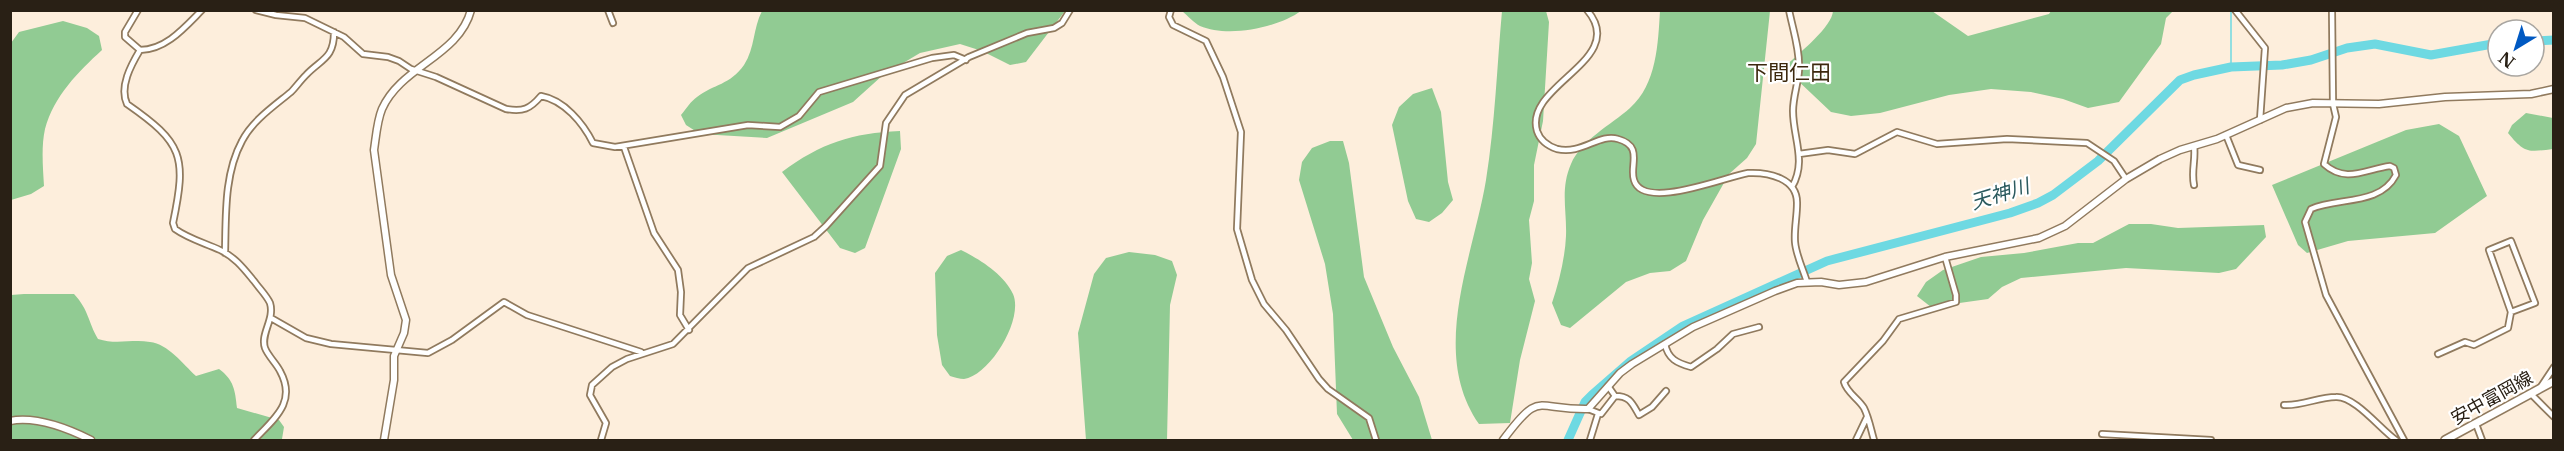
<svg xmlns="http://www.w3.org/2000/svg" width="2564" height="451" viewBox="0 0 2564 451" font-family="'Libre Baskerville','Noto Sans JP',serif">
<style>
.forest{fill:#91cb93}
.lines{fill:none;stroke-linecap:round;stroke-linejoin:round}
.stream{stroke:#6ed9e2;stroke-width:1.5}
.river{stroke:#6ed9e2;stroke-width:9}
.minor-casing{stroke:#907a5e;stroke-width:8}
.tertiary-casing{stroke:#907a5e;stroke-width:9}
.secondary-casing{stroke:#907a5e;stroke-width:10}
.minor{stroke:#fff;stroke-width:4.5}
.tertiary{stroke:#fff;stroke-width:6}
.secondary{stroke:#fff;stroke-width:7}
.labels{text-anchor:middle;dominant-baseline:central;stroke-width:4.5;stroke-linejoin:round;paint-order:stroke}
.street-label{font-size:18px;fill:#292015;stroke:#fff}
.water-label{font-size:20px;font-style:italic;fill:#2b5a5e;stroke:#fff}
.quarter-label{font-size:21px;fill:#3c290e;stroke:#fff}
</style>
<rect width="100%" height="100%" fill="#fdeedc"/>
<path class="forest" d="M762,11H1065L1026,62L1010,65L982,51L960,44L920,53L883,75L853,102L767,138L700,134L686,125L681,115C686,109 691,101 697,97C714,84 730,85 744,65C755,48 753,28 762,11Z
M1182,11H1301C1277,28 1228,38 1200,26C1194,23 1188,16 1182,11Z
M1502,11H1546L1549,22L1543,121L1534,165V201L1529,220L1532,263L1529,279L1535,301L1520,360L1510,423L1479,424C1429,352 1473,258 1486,180C1495,124 1497,66 1502,11Z
M1660,11H1770L1756,144L1747,158L1729,174L1703,220L1686,261L1670,271L1650,273L1626,282L1570,328L1561,325L1552,303C1559,282 1565,258 1566,236C1567,211 1560,189 1571,164C1581,140 1611,125 1630,108C1657,84 1658,43 1660,11Z
M1833,11H1932L1968,36L2049,14L2051,11H2173L2166,18L2161,44L2119,102L2088,108L2063,99L2031,92L1991,89L1949,95L1880,113L1851,116L1831,112L1794,77L1788,64C1800,52 1832,27 1833,11Z
M63,21L87,28L99,36L102,50C78,72 54,96 45,129C41,147 43,168 44,186L31,194L11,200V43L19,32Z
M1432,88L1441,112L1448,182L1453,200L1442,213L1429,222L1416,219L1408,201L1392,125L1399,107L1413,94Z
M2526,113L2553,118V149C2529,152 2525,154 2508,133L2512,125Z
M2439,124L2459,136L2487,196L2435,233L2348,241L2307,253L2298,245L2272,185L2406,130Z
M900,131L901,149L865,248L855,253L840,248L782,172C821,143 852,133 900,131Z
M1330,141H1343L1349,163L1364,277L1393,347L1419,397L1432,440H1353L1337,414L1333,314L1325,264L1299,180L1302,162L1312,148Z
M2129,224H2151L2178,228L2264,225L2266,237L2236,269L2219,273L2126,268L2021,278L2002,287L1988,299L1931,307L1917,296L1926,282L1943,270L1981,257L2024,253L2078,243H2093Z
M961,250C979,259 1004,274 1013,294C1024,319 990,375 964,379C960,379 954,377 950,376L942,365L937,335L935,273L947,256Z
M1129,252L1155,255L1172,261L1177,275L1170,305L1167,440H1086L1078,333L1094,274L1106,258Z
M24,294H74C89,310 88,322 98,339C116,345 132,339 150,342C168,344 183,364 196,376L219,369C234,380 235,390 237,408L279,420L284,427L282,439L11,440V295Z"/>
<g class="lines">
<path class="stream" d="M2231,67V10"/>
<path class="river" d="M2534,41L2554,40
M1568,440L1585,402L1592,395L1631,361L1683,326L1827,261L2010,213L2038,203L2053,195L2098,161L2180,80L2194,75L2231,67L2282,65L2311,60L2347,48L2375,44L2431,55L2498,43"/>
<g class="minor-casing">
<path id="minor" d="M138,10L125,32V37L140,50C166,50 185,27 202,10
M256,10L276,15L305,18L344,37L363,54L388,57L399,61L411,69L436,77L506,109C523,112 530,109 541,96C564,100 583,123 593,143L615,147L748,125L780,127L799,116L819,92L932,58L954,55L966,60
M608,10L613,23
M1171,10L1169,17L1173,25L1206,41L1223,77L1241,132L1237,229L1252,280L1264,304L1286,330L1319,379L1328,389L1369,418L1376,440
M1587,10C1630,60 1523,85 1537,131C1540,140 1548,146 1557,149C1582,155 1599,133 1618,139C1644,146 1629,166 1634,180C1643,211 1725,177 1748,173C1768,172 1798,178 1797,204C1797,217 1794,229 1795,242C1796,255 1803,269 1807,282
M1789,10C1793,30 1800,50 1799,70C1798,84 1793,97 1793,111C1793,138 1807,161 1792,187
M2235,10L2265,48L2260,120
M2332,10L2333,104L2336,117L2324,164C2346,184 2366,169 2390,166L2394,168L2396,175C2380,206 2338,197 2311,209L2305,222L2326,295L2404,440
M140,50C131,65 119,87 127,104C183,143 187,156 173,223L175,229C189,239 205,243 220,250C235,257 244,269 254,281C259,288 267,296 270,303C275,319 260,334 265,348C268,356 276,363 280,371C297,402 275,418 254,440
M2226,135L2238,165L2260,170
M2194,146C2196,159 2191,171 2194,185
M624,147L654,233L678,270L681,292L680,315L689,330
M1799,154L1828,150L1855,154L1897,132L1937,144L2007,139L2087,143L2114,161L2126,179
M225,253C226,216 224,174 242,141C252,121 274,106 291,92C296,87 300,81 306,75C321,59 334,59 334,32
M271,318L306,338L331,344L428,353L452,340L504,302L527,315L641,352
M1665,344C1668,359 1677,363 1691,367L1717,349L1733,334L1759,327
M2438,354L2465,342L2474,345L2508,328L2511,312L2489,250L2511,241L2535,303L2511,312
M1608,386L1615,396C1630,396 1632,403 1639,415L1652,407L1666,391
M2540,388L2554,367
M2531,394L2554,417
M2284,405C2303,406 2318,397 2336,397C2355,396 2381,430 2396,440
M1588,409L1601,414L1615,396
M2476,424L2482,440
M2102,434L2211,440
M601,440L606,423L590,395L592,385L612,367L627,359L673,344L748,268L814,237L826,226L880,166L886,123L905,95L969,57L1027,33L1054,28L1062,23L1070,10
M1590,440L1598,414
M1856,440L1867,417
M1874,440C1871,430 1869,418 1864,408C1858,398 1847,393 1844,382L1883,341L1899,319L1956,302V295L1945,257"/>
</g>
<g class="tertiary-casing">
<path id="tertiary" d="M10,421C36,416 69,429 91,440
M384,440L394,380V356L404,333L406,320L391,275L374,150C376,137 377,121 382,109C401,66 459,56 471,10
M1503,440C1541,389 1534,410 1588,409L1620,373L1632,364L1693,327L1775,291L1797,283L1821,282L1839,285L1866,282L1945,257L2039,238L2065,226L2126,179L2160,159L2180,150L2217,139L2286,108L2313,103L2379,104L2445,97L2531,94L2554,89"/>
</g>
<g class="secondary-casing">
<path id="secondary" d="M2445,440L2554,381"/>
</g>
<use href="#minor" class="minor"/>
<use href="#tertiary" class="tertiary"/>
<use href="#secondary" class="secondary"/>
</g>
<g class="labels">
<g class="street-label">
<text transform="translate(2492 398) rotate(-29)">安中富岡線</text>
</g>
<g class="water-label">
<text transform="translate(2000 194) rotate(-17)">天神川</text>
</g>
<g class="quarter-label">
<text x="1789" y="73">下間仁田</text>
</g>
</g>
<rect width="2564" height="451" fill="none" stroke="#292015" stroke-width="24"/>
<g transform="translate(2516 48) rotate(218)"><circle r="28" fill="#ffffff" stroke="#a9a6a1" stroke-width="1.5"/>
<path d="M0-4.5L10 22L0 15L-10 22Z" fill="#0059c2"/>
<text y="-9" font-size="16" font-weight="bold" text-anchor="middle" fill="#292015">N</text>
</g>
</svg>
